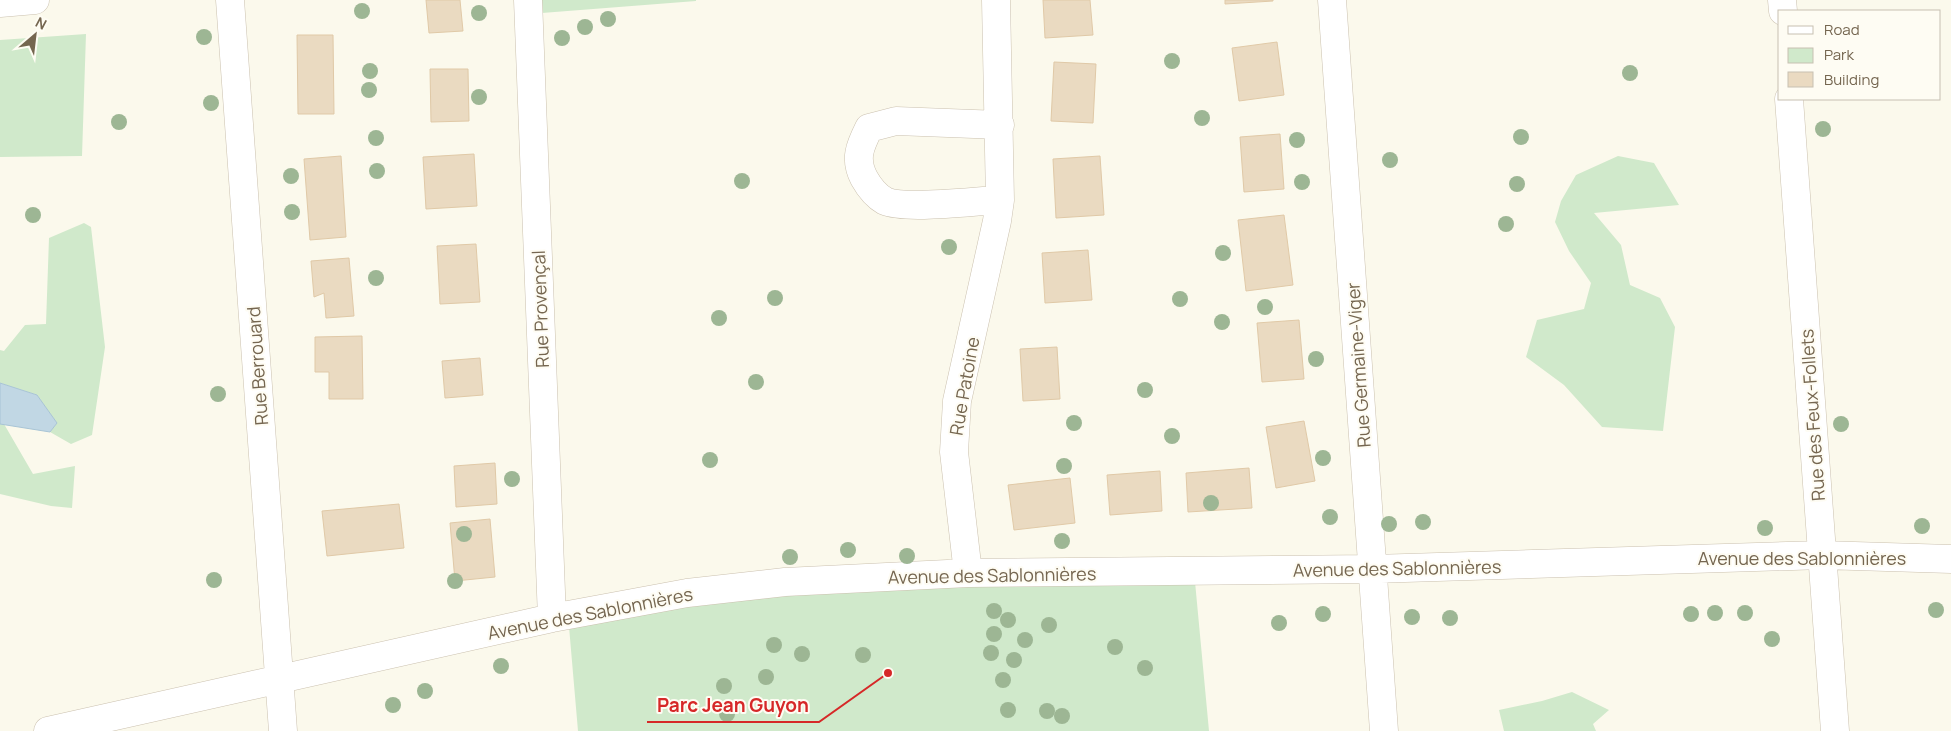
<svg xmlns="http://www.w3.org/2000/svg" width="1951" height="731" viewBox="0 0 1951 731" font-family="Manrope,sans-serif">
<style>
.green{fill:#d0e9cb}
.water{fill:#c1d7e4;stroke:#a8c4d5}
.building{fill:#eadac1;stroke:#e0c9a7}
.lines{fill:none;stroke-linecap:round;stroke-linejoin:round}
.minor-casing{stroke:#cbc1af;stroke-width:29}
.minor{stroke:#fff;stroke-width:28}
.tree{fill:#9db694}
.labels{text-anchor:middle;dominant-baseline:central;stroke-width:4;stroke-linejoin:round;paint-order:stroke}
.street-label{font-size:18px;fill:#756650;stroke:#fefcf3}
.leader{fill:none;stroke:#d62828;stroke-width:2}
.callout-dot{fill:#d62828;stroke:#fefcf3;stroke-width:2}
.callout-label{font-size:19px;text-anchor:middle;font-weight:bold;fill:#d62828;stroke:#fefcf3;stroke-width:4;stroke-linejoin:round;paint-order:stroke}
</style>
<rect width="100%" height="100%" fill="#fbf9ec"/>
<path class="green" d="M528,0H696V1L529,14Z
M86,34L82,156L0,157V40Z
M1618,156L1654,163L1679,205L1594,213L1621,245L1630,285L1660,298L1675,327L1663,431L1602,427L1564,385L1526,357L1537,320L1584,309L1591,283L1569,251L1555,222L1561,201L1576,175Z
M84,223L91,227L105,347L92,435L71,444L50,432L57,423L37,395L0,383V350L4,351L25,325L46,324L49,238Z
M0,424H4L33,474L75,466L72,508L51,506L0,494Z
M1194,571L1209,731H578L568,615L687,593Z
M1572,692L1609,710L1593,724L1596,731H1504L1499,710L1542,701Z"/>
<path class="water" d="M0,383L37,395L57,423L50,432L0,424Z"/>
<path class="building" d="M426,0H460L463,31L429,33Z
M1043,0H1090L1093,35L1045,38Z
M1225,0H1273V1L1225,4Z
M297,35H333L334,114H298Z
M1277,42L1284,95L1239,101L1232,48Z
M1054,62L1096,64L1093,123L1051,121Z
M430,69H468L469,121L431,122Z
M1280,134L1284,189L1244,192L1240,137Z
M474,154L477,206L426,209L423,157Z
M341,156L346,237L310,240L304,159Z
M1100,156L1104,215L1056,218L1053,159Z
M1284,215L1293,285L1246,291L1238,220Z
M476,244L480,302L440,304L437,246Z
M1088,250L1092,300L1045,303L1042,253Z
M349,258L354,316L326,318L324,293L314,297L311,261Z
M1299,320L1304,379L1262,382L1257,323Z
M362,336L363,399H329V372H315V337Z
M1057,347L1060,399L1023,401L1020,349Z
M480,358L483,395L445,398L442,361Z
M1304,421L1315,481L1276,488L1266,427Z
M495,463L497,504L456,507L454,466Z
M1249,468L1252,508L1188,512L1186,473Z
M1160,471L1162,511L1110,515L1107,475Z
M1070,478L1075,523L1014,530L1008,485Z
M399,504L404,548L327,556L322,511Z
M490,519L495,577L455,581L450,523Z"/>
<g class="lines">
<g class="minor-casing">
<path id="minor" d="M230,0L283,731
M528,0L552,618
M1332,0L1384,731
M1782,0L1783,11
M0,3L35,0
M1789,99L1835,731
M1000,125L896,121L869,128C860,146 854,159 864,178C869,187 876,196 885,201C906,210 974,201 1000,200
M968,573L954,452L957,401L997,221L1000,200L996,0
M48,731L552,618L687,593L785,582L968,573L1373,569L1822,555L1951,559"/>
</g>
<use href="#minor" class="minor"/>
</g>
<g class="tree">
<circle cx="362" cy="11" r="8"/>
<circle cx="479" cy="13" r="8"/>
<circle cx="608" cy="19" r="8"/>
<circle cx="585" cy="27" r="8"/>
<circle cx="204" cy="37" r="8"/>
<circle cx="562" cy="38" r="8"/>
<circle cx="1172" cy="61" r="8"/>
<circle cx="370" cy="71" r="8"/>
<circle cx="1630" cy="73" r="8"/>
<circle cx="369" cy="90" r="8"/>
<circle cx="479" cy="97" r="8"/>
<circle cx="211" cy="103" r="8"/>
<circle cx="1202" cy="118" r="8"/>
<circle cx="119" cy="122" r="8"/>
<circle cx="1823" cy="129" r="8"/>
<circle cx="1521" cy="137" r="8"/>
<circle cx="376" cy="138" r="8"/>
<circle cx="1297" cy="140" r="8"/>
<circle cx="1390" cy="160" r="8"/>
<circle cx="377" cy="171" r="8"/>
<circle cx="291" cy="176" r="8"/>
<circle cx="742" cy="181" r="8"/>
<circle cx="1302" cy="182" r="8"/>
<circle cx="1517" cy="184" r="8"/>
<circle cx="292" cy="212" r="8"/>
<circle cx="33" cy="215" r="8"/>
<circle cx="1506" cy="224" r="8"/>
<circle cx="949" cy="247" r="8"/>
<circle cx="1223" cy="253" r="8"/>
<circle cx="376" cy="278" r="8"/>
<circle cx="775" cy="298" r="8"/>
<circle cx="1180" cy="299" r="8"/>
<circle cx="1265" cy="307" r="8"/>
<circle cx="719" cy="318" r="8"/>
<circle cx="1222" cy="322" r="8"/>
<circle cx="1316" cy="359" r="8"/>
<circle cx="756" cy="382" r="8"/>
<circle cx="1145" cy="390" r="8"/>
<circle cx="218" cy="394" r="8"/>
<circle cx="1074" cy="423" r="8"/>
<circle cx="1841" cy="424" r="8"/>
<circle cx="1172" cy="436" r="8"/>
<circle cx="1323" cy="458" r="8"/>
<circle cx="710" cy="460" r="8"/>
<circle cx="1064" cy="466" r="8"/>
<circle cx="512" cy="479" r="8"/>
<circle cx="1211" cy="503" r="8"/>
<circle cx="1330" cy="517" r="8"/>
<circle cx="1423" cy="522" r="8"/>
<circle cx="1389" cy="524" r="8"/>
<circle cx="1922" cy="526" r="8"/>
<circle cx="1765" cy="528" r="8"/>
<circle cx="464" cy="534" r="8"/>
<circle cx="1062" cy="541" r="8"/>
<circle cx="848" cy="550" r="8"/>
<circle cx="907" cy="556" r="8"/>
<circle cx="790" cy="557" r="8"/>
<circle cx="214" cy="580" r="8"/>
<circle cx="455" cy="581" r="8"/>
<circle cx="1936" cy="610" r="8"/>
<circle cx="994" cy="611" r="8"/>
<circle cx="1715" cy="613" r="8"/>
<circle cx="1745" cy="613" r="8"/>
<circle cx="1323" cy="614" r="8"/>
<circle cx="1691" cy="614" r="8"/>
<circle cx="1412" cy="617" r="8"/>
<circle cx="1450" cy="618" r="8"/>
<circle cx="1008" cy="620" r="8"/>
<circle cx="1279" cy="623" r="8"/>
<circle cx="1049" cy="625" r="8"/>
<circle cx="994" cy="634" r="8"/>
<circle cx="1772" cy="639" r="8"/>
<circle cx="1025" cy="640" r="8"/>
<circle cx="774" cy="645" r="8"/>
<circle cx="1115" cy="647" r="8"/>
<circle cx="991" cy="653" r="8"/>
<circle cx="802" cy="654" r="8"/>
<circle cx="863" cy="655" r="8"/>
<circle cx="1014" cy="660" r="8"/>
<circle cx="501" cy="666" r="8"/>
<circle cx="1145" cy="668" r="8"/>
<circle cx="766" cy="677" r="8"/>
<circle cx="1003" cy="680" r="8"/>
<circle cx="724" cy="686" r="8"/>
<circle cx="425" cy="691" r="8"/>
<circle cx="393" cy="705" r="8"/>
<circle cx="1008" cy="710" r="8"/>
<circle cx="1047" cy="711" r="8"/>
<circle cx="727" cy="714" r="8"/>
<circle cx="1062" cy="716" r="8"/>
</g>
<g class="labels">
<g class="street-label">
<text transform="translate(540 309) rotate(-92)">Rue Provençal</text>
<text transform="translate(1358 365) rotate(-94)">Rue Germaine-Viger</text>
<text transform="translate(257 366) rotate(-94)">Rue Berrouard</text>
<text transform="translate(964 386) rotate(-80)">Rue Patoine</text>
<text transform="translate(1812 415) rotate(-94)">Rue des Feux-Follets</text>
<text x="1802" y="558">Avenue des Sablonnières</text>
<text transform="translate(1397 568) rotate(-1)">Avenue des Sablonnières</text>
<text transform="translate(992 575) rotate(-1)">Avenue des Sablonnières</text>
<text transform="translate(590 613) rotate(-11)">Avenue des Sablonnières</text>
</g>
</g>
<path class="leader" d="M888 673L819 722H647"/>
<circle class="callout-dot" cx="888" cy="673" r="5"/>
<g class="callout-label">
<text x="733" y="712">Parc Jean Guyon</text>
</g>
<rect x="1778" y="10" width="162" height="90" fill="#fefcf3" stroke="#c7c0b2"/>
<rect x="1788" y="26" width="25" height="8" fill="#ffffff" stroke="#c7c0b2"/>
<text x="1824" y="35" font-size="15" fill="#756650">Road</text>
<rect x="1788" y="48" width="25" height="15" fill="#d0e9cb" stroke="#c7c0b2"/>
<text x="1824" y="60" font-size="15" fill="#756650">Park</text>
<rect x="1788" y="72" width="25" height="15" fill="#eadac1" stroke="#c7c0b2"/>
<text x="1824" y="85" font-size="15" fill="#756650">Building</text>
<g transform="translate(35 35) rotate(28)" stroke="#fefcf3" stroke-width="4" paint-order="stroke">
<path d="M0-4L9 19L0 12L-9 19Z" fill="#756650"/>
<text y="-8" font-size="14" font-weight="bold" text-anchor="middle" fill="#756650">N</text>
</g>
</svg>
